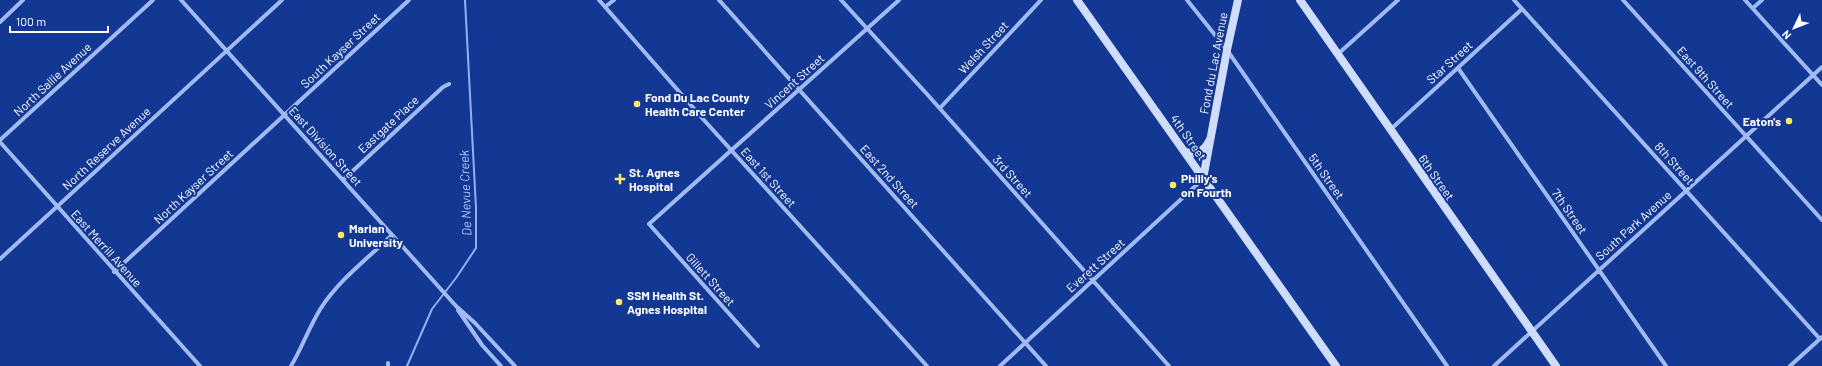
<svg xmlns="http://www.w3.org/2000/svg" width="1822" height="366" viewBox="0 0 1822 366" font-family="Barlow,sans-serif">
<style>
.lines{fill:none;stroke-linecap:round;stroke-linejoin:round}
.stream{stroke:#92b2f5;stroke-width:2}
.street{stroke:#a1baf2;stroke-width:4}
.secondary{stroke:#d0dcfc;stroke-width:8}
.poi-dot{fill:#ffe862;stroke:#133893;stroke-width:1.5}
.labels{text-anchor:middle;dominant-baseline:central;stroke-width:4;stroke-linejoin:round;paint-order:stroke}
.street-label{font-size:12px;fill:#fff;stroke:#133893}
.poi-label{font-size:12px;font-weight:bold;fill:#fff;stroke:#133893;text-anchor:start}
.water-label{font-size:13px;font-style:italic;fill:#adc5f9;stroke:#133893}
</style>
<rect width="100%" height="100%" fill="#133893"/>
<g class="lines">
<path class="stream" d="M407,366L432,309L456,278L476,248V208L465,0"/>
<path class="street" d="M181,0L456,306L475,323L515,366
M599,0L703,119L927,366
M719,0L1046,366
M841,0L926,93L1169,366
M1187,0L1227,50L1447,366
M1514,0L1820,339
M1623,0L1822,220
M1745,0L1822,85
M605,7L614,0
M1753,8L1762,0
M0,22L23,0
M1338,54L1398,0
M1458,68L1666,366
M940,108L1041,0
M1390,130L1522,9
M0,140L153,0
M0,142L200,366
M343,180L443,87L449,84
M0,259L282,0
M114,272L409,0
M458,310L482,345L501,366
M758,346L649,224L899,0
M291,366C302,348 309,327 321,308C339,280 368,258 392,235
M388,366V363
M1000,366L1203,179
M1494,366L1822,67
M1790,366L1822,337"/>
<path class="secondary" d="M1077,0L1336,366
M1300,0L1556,366
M1184,151C1194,156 1205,151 1209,141
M1203,179L1227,50L1238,0"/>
</g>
<g class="poi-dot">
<circle cx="637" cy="104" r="4"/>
<circle cx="1789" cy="121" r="4"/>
<path d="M618 173h4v4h4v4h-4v4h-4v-4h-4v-4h4z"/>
<circle cx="1173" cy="185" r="4"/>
<circle cx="341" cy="235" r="4"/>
<circle cx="619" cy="302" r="4"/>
</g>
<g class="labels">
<g class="street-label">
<text transform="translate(983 47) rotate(-47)">Welsh Street</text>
<text transform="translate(340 50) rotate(-43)">South Kayser Street</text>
<text transform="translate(1449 62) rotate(-42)">Star Street</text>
<text transform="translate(1213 63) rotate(-79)">Fond du Lac Avenue</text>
<text transform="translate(1706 77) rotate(48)">East 9th Street</text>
<text transform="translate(52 79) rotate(-43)">North Sallie Avenue</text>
<text transform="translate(794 81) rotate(-42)">Vincent Street</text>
<text transform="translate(388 124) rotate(-43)">Eastgate Place</text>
<text transform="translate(1189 137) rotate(55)">4th Street</text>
<text transform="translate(326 146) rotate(48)">East Division Street</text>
<text transform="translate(106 148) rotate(-43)">North Reserve Avenue</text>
<text transform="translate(1675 163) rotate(48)">8th Street</text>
<text transform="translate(890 176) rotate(48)">East 2nd Street</text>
<text transform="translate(1013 176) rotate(48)">3rd Street</text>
<text transform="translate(1327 176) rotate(55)">5th Street</text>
<text transform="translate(769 177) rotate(48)">East 1st Street</text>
<text transform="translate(1437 177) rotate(55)">6th Street</text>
<text transform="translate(193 186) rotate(-43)">North Kayser Street</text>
<text transform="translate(1570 211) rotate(55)">7th Street</text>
<text transform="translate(1633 225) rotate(-42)">South Park Avenue</text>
<text transform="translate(107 248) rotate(48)">East Merrill Avenue</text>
<text transform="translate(1095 265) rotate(-42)">Everett Street</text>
<text transform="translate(711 279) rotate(48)">Gillett Street</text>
</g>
<g class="poi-label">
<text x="645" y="97">Fond Du Lac County<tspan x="645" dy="14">Health Care Center</tspan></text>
<text x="1781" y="121" text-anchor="end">Eaton's</text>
<text x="629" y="172">St. Agnes<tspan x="629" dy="14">Hospital</tspan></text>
<text x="1181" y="178">Philly's<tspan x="1181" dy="14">on Fourth</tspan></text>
<text x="349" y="228">Marian<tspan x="349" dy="14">University</tspan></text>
<text x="627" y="295">SSM Health St.<tspan x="627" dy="14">Agnes Hospital</tspan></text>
</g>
<g class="water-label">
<text transform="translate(465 193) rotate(-92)">De Nevue Creek</text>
</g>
</g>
<g transform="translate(1794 28) rotate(227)" stroke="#133893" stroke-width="3" paint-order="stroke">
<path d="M0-3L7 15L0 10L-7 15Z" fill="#ffffff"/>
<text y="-6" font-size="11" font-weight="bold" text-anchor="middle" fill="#ffffff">N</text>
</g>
<path d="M10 26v6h98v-6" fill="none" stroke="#ffffff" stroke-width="2"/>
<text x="16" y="26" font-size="12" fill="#ffffff" stroke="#133893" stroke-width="3" paint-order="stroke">100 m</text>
</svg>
